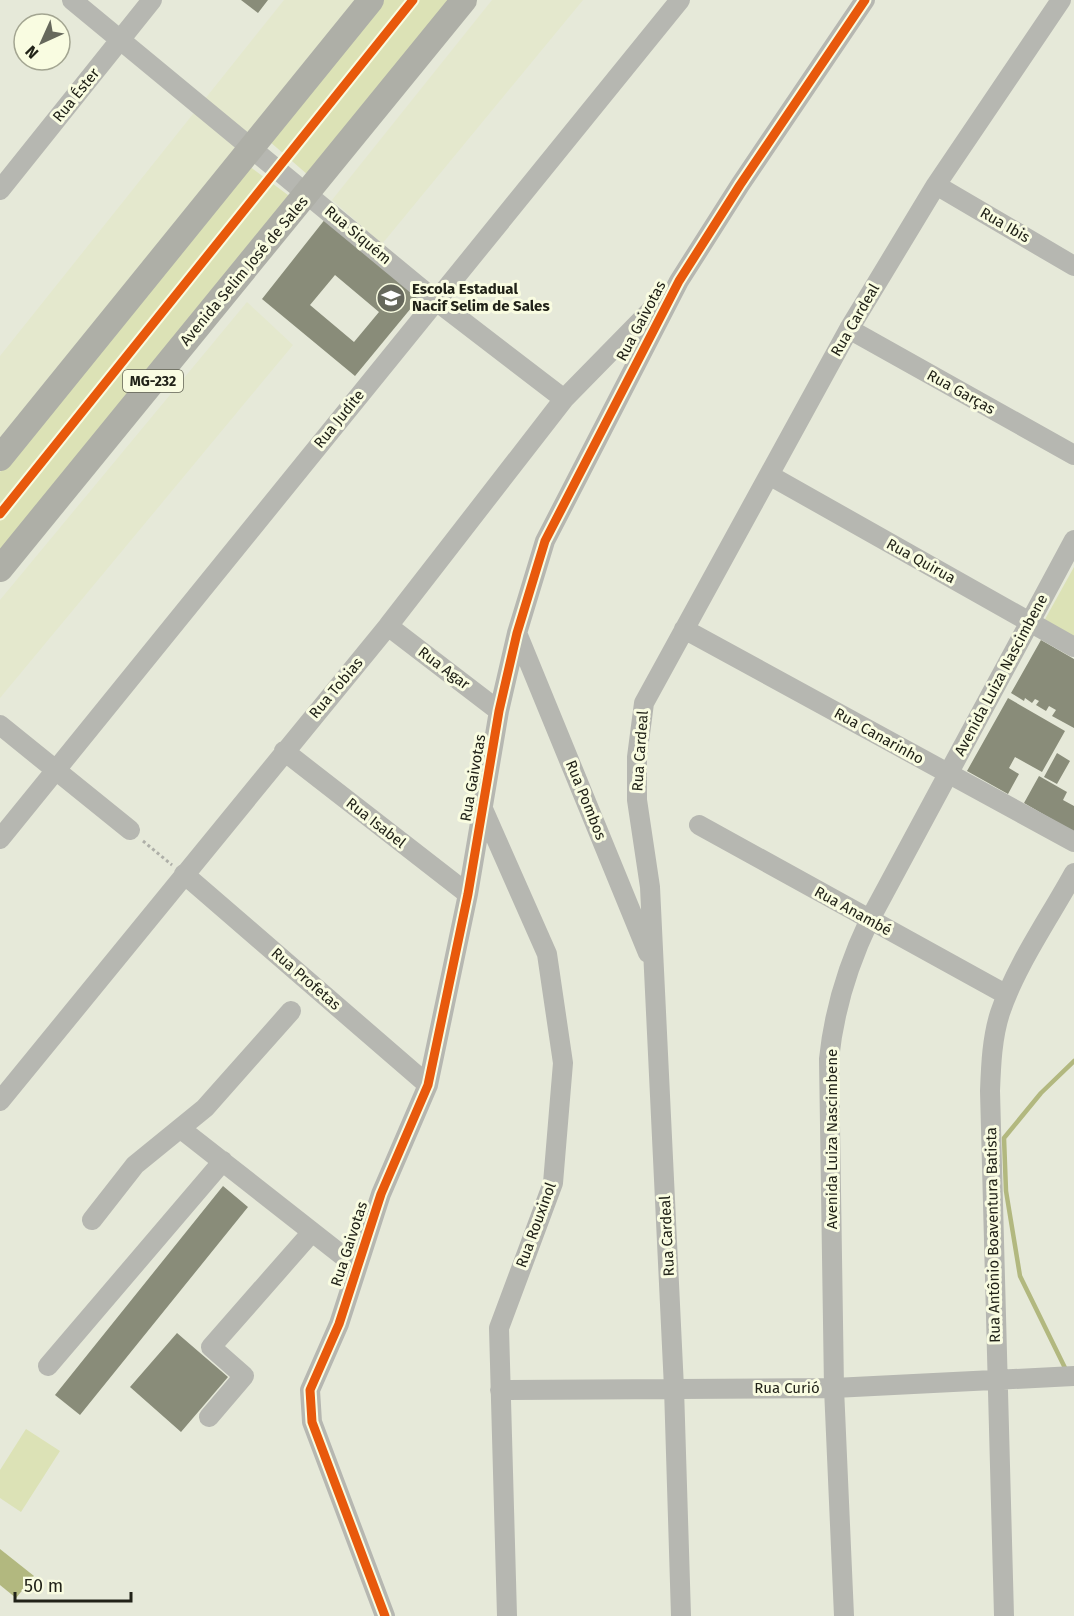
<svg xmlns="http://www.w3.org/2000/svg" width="1074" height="1616" viewBox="0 0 1074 1616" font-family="'Fira Sans',sans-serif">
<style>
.built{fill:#e4e8cd}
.green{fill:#dce2b6}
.water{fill:#b2b87f}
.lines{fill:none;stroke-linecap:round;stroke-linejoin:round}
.stream{stroke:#b2b87f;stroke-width:4.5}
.building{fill:#898c79;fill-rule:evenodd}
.path{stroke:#aeafa8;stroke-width:3;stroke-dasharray:3 3;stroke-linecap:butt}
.minor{stroke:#b6b7b1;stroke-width:20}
.major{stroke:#aeafa7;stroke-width:26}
.cycleway-casing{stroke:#f9fce1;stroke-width:13}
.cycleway{stroke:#e8590c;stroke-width:9}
.labels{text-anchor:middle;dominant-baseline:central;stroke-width:6;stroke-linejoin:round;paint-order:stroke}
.shield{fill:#f9fce1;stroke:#626354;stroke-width:1.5}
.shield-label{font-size:14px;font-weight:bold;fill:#212218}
.street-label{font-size:15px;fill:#212218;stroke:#f9fce1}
.poi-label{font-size:15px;font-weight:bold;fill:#212218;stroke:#f9fce1;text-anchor:start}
</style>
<rect width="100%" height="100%" fill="#e6e9d9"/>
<path class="built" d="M284,0H356L0,440V356Z
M492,0H583L382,244L332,200Z
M247,302L293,345L0,698V600Z"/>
<path class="green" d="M384,0H452L308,175L269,141Z
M249,166L292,198L0,552V472Z
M1074,567V638L1044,621Z
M26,1429L60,1451L21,1512L0,1498V1470Z"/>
<path class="water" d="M0,1549L34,1576L16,1598L0,1585Z"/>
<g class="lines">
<path class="stream" d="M1067,1372L1020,1276L1006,1191L1004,1138L1041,1093L1074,1061"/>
</g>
<path class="building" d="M241,0H268L258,13Z
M326,218L421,296L355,376L262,299ZM335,275L379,312L354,342L310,305Z
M1041,640L1074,659V728L1052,716L1056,710L1049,706L1046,711L1036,705L1039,701L1035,699L1032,703L1025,698L1024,701L1011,693Z
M1008,698L1065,731L1042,772L1015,757L1009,768L1019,774L1008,794L967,771Z
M1057,753L1070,761L1057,784L1044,777Z
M1039,776L1067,792L1063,800L1074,806V832L1024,803Z
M223,1186L248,1207L80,1415L55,1395Z
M177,1333L228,1377L181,1432L130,1387Z"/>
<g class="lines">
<path class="path" d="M143,841L172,865"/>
<path class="minor" d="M72,0L435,300L564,399
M936,185L1074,266
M0,190L152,0
M849,329L1074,455
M769,475L1074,647
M388,626L499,711
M684,629L1074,842
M517,633L648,953
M0,725L130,830
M284,751L468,894
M483,809L547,954L563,1063L553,1183L499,1328L507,1616
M699,825L1007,995
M0,839L680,0
M184,874L428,1085
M0,1101L388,626L564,399L663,298
M181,1129L357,1267
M92,1220L135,1165L205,1108L291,1011
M48,1366L223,1161
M500,1390L834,1388L1074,1376
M209,1417L244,1376L211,1347L312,1232
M385,1616L312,1422L310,1390L339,1324L381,1194L428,1085L468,894L499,711L517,633L545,541L679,281L740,185L865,0
M681,1616L674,1388L650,887L637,800V757L644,703L849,329L936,185L1061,0
M844,1616L834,1388L829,1059C834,1010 848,965 869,921L1074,540
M1004,1616L990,1091C991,1065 992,1038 1000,1013C1016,965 1050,917 1074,873"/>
<path class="major" d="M0,458L371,0
M0,569L464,0"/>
<g class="cycleway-casing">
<path id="cycleway" d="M0,514L413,0
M385,1616L312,1422L310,1390L339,1324L381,1194L428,1085L468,894L499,711L517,633L545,541L679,281L740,185L865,0"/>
</g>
<use href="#cycleway" class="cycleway"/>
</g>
<defs>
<g id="school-disc" transform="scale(1.5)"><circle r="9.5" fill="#66685c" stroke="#f9fce1"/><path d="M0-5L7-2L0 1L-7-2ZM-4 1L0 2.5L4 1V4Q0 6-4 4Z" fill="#fff"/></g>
</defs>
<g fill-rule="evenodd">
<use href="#school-disc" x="391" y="298"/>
</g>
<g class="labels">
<rect class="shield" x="123" y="370" width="60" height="22" rx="4.5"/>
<g class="shield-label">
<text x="153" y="381">MG-232</text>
</g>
<g class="street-label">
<text transform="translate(76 95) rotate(-51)">Rua Éster</text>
<text transform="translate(1005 225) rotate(30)">Rua Ibis</text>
<text transform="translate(358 235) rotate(40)">Rua Siquém</text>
<text transform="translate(244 271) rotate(-50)">Avenida Selim José de Sales</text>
<text transform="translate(855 320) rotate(-60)">Rua Cardeal</text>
<text transform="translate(641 321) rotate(-62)">Rua Gaivotas</text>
<text transform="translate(961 392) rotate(29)">Rua Garças</text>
<text transform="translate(339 419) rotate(-51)">Rua Judite</text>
<text transform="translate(921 561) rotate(29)">Rua Quirua</text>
<text transform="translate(444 668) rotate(37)">Rua Agar</text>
<text transform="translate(1001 675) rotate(-62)">Avenida Luiza Nascimbene</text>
<text transform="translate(336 688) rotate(-50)">Rua Tobias</text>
<text transform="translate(879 736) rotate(29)">Rua Canarinho</text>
<text transform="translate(640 751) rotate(-86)">Rua Cardeal</text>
<text transform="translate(473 778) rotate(-80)">Rua Gaivotas</text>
<text transform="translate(586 800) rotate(68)">Rua Pombos</text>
<text transform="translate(376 823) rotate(38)">Rua Isabel</text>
<text transform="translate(853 911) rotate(29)">Rua Anambé</text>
<text transform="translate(306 979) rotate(41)">Rua Profetas</text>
<text transform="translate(832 1139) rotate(-90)">Avenida Luiza Nascimbene</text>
<text transform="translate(536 1225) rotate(-70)">Rua Rouxinol</text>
<text transform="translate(993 1235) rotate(-91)">Rua Antônio Boaventura Batista</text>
<text transform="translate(667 1236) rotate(-93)">Rua Cardeal</text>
<text transform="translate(349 1244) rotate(-72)">Rua Gaivotas</text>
<text x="787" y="1388">Rua Curió</text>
</g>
<g class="poi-label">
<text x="412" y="289">Escola Estadual<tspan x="412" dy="17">Nacif Selim de Sales</tspan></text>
</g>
</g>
<g transform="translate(42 42) rotate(225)"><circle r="28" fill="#f9fce1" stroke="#a3a591" stroke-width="1.5"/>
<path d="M0-4.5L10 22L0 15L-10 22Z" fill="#66685c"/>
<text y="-9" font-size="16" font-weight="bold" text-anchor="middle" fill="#212218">N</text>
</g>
<path d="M15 1592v9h116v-9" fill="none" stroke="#212218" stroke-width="3"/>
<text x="24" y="1592" font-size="18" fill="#212218" stroke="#f9fce1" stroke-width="4.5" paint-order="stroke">50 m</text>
</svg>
